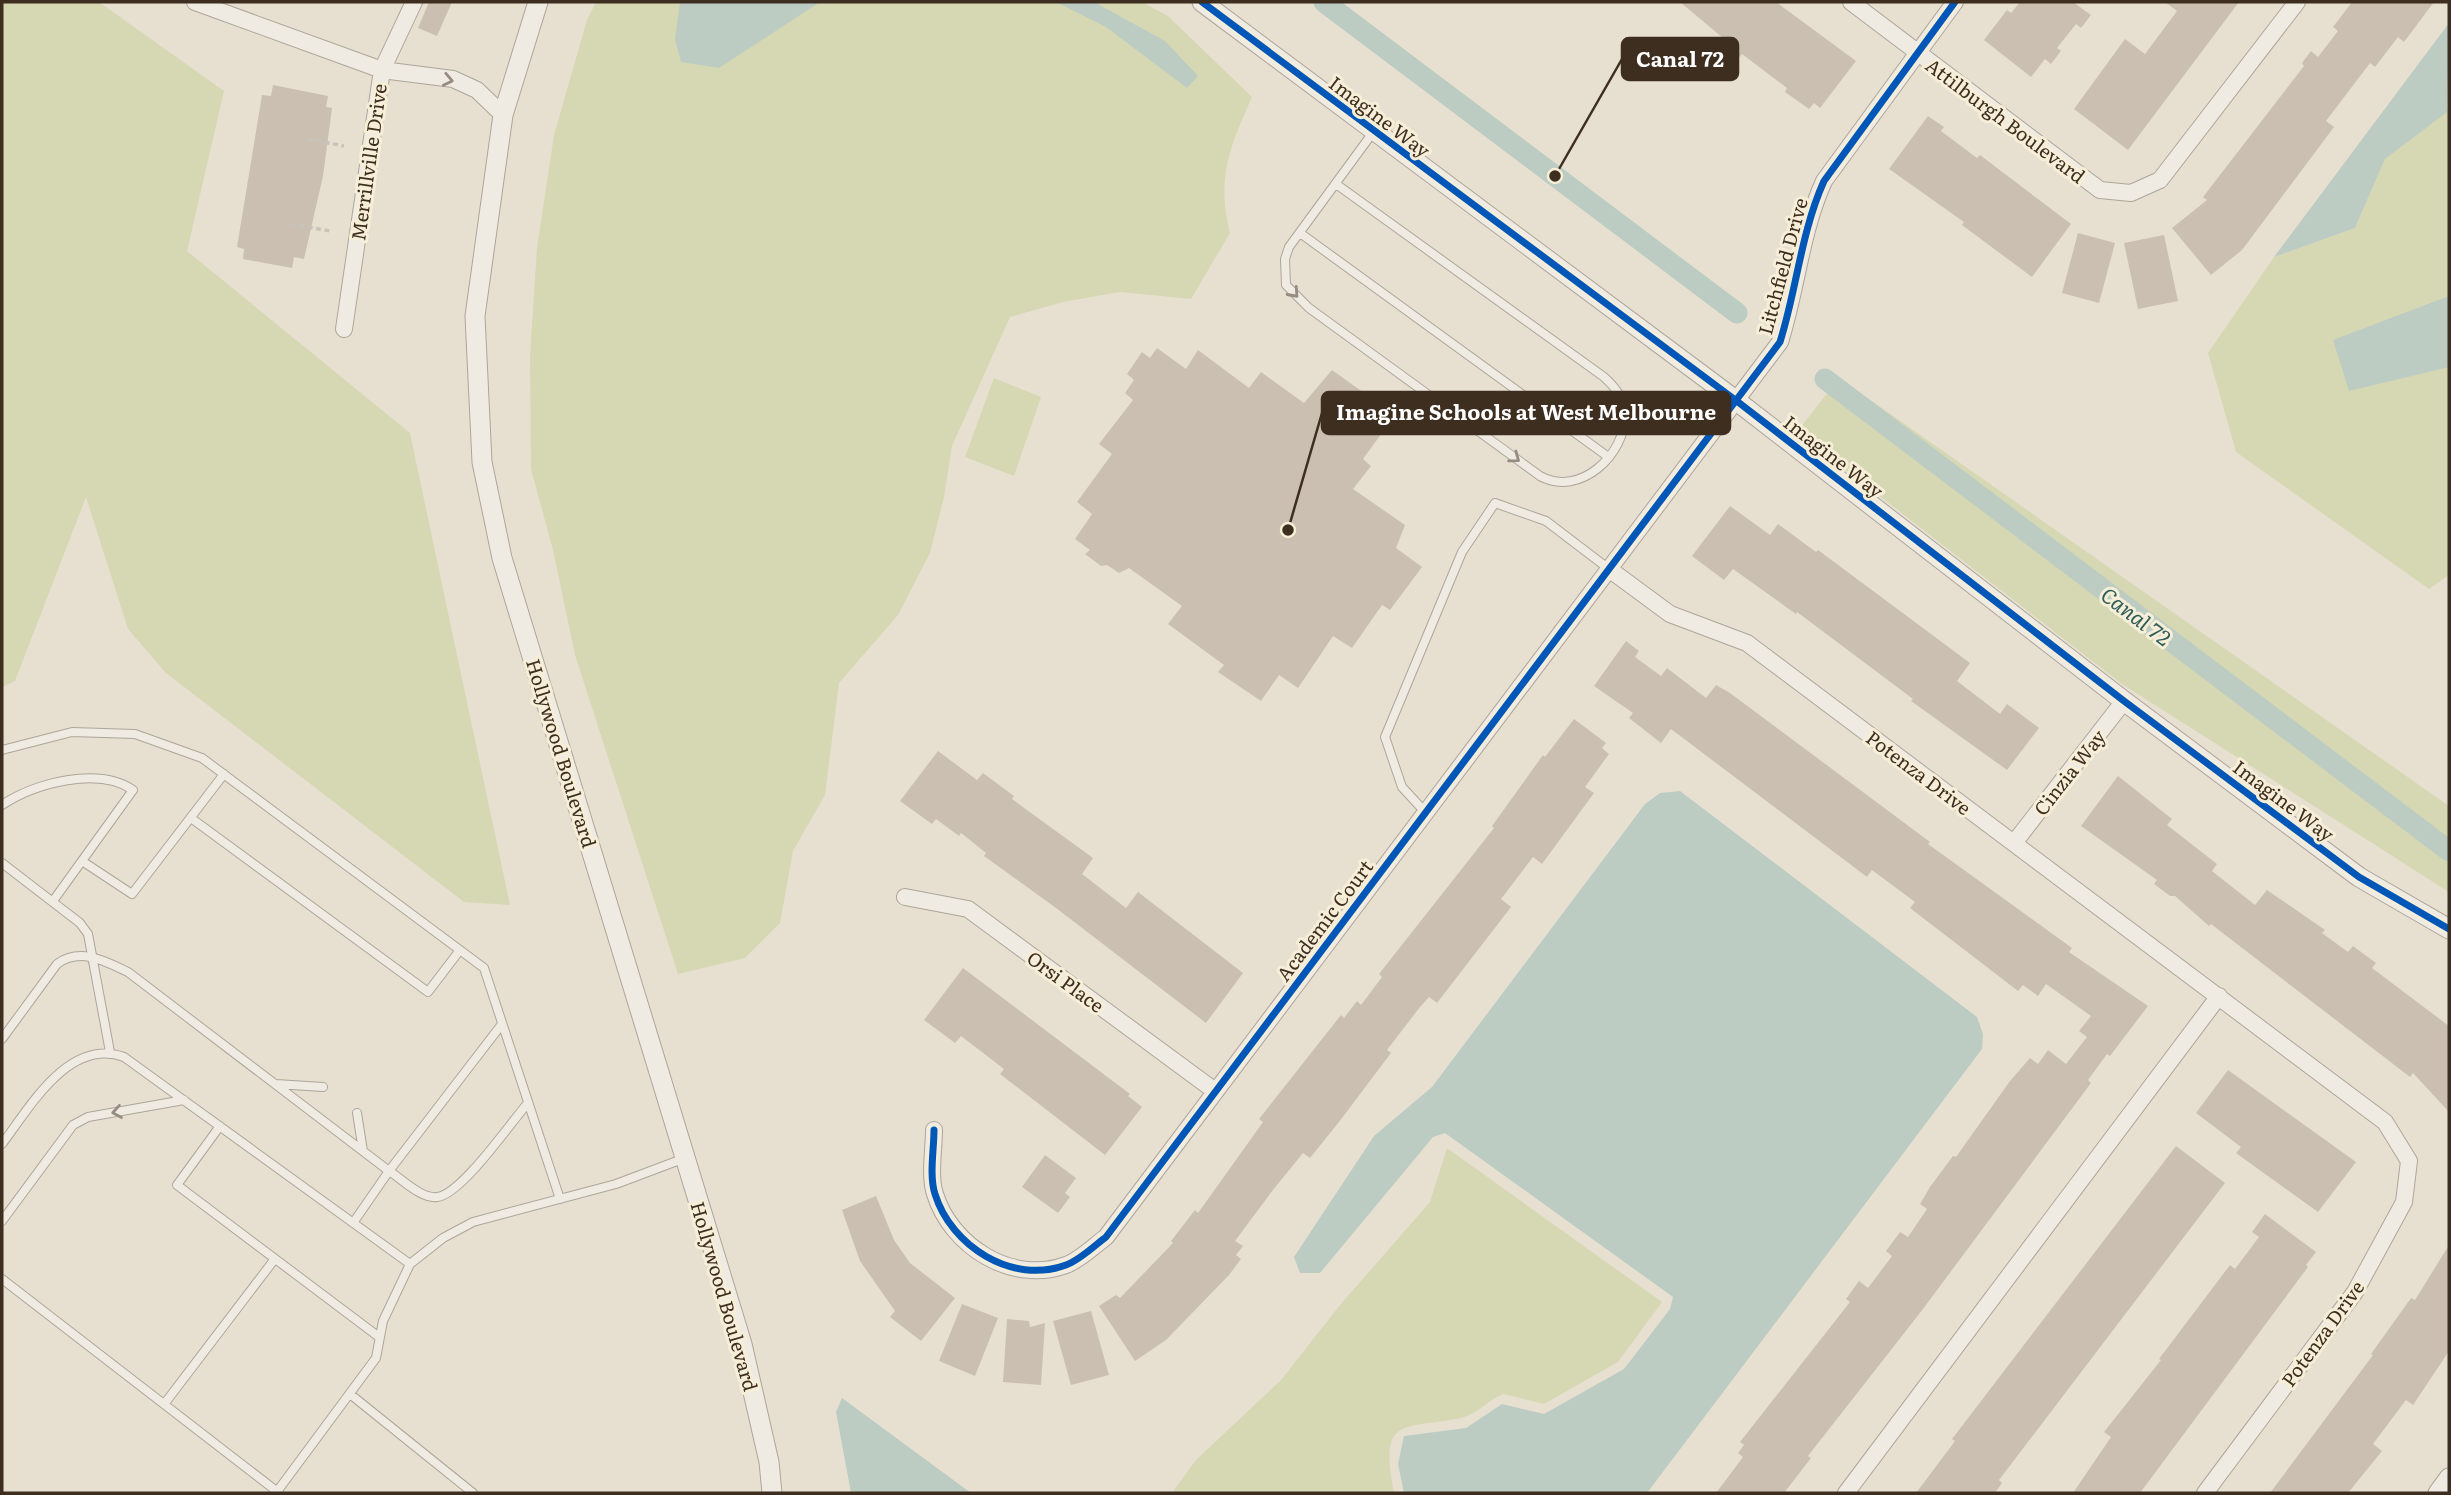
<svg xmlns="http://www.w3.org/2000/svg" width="2451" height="1495" viewBox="0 0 2451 1495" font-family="Literata,serif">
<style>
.green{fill:#d6d7b3}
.water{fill:#bcccc2}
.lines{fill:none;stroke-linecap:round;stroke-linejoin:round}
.canal{stroke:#bcccc2;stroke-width:21}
.building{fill:#cbbfb2}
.service-casing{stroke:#ada599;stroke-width:10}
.minor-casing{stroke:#ada599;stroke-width:18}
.tertiary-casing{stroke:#ada599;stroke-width:21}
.path{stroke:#c8c2b9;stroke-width:3.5;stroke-dasharray:5 3.5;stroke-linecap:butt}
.service{stroke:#efebe3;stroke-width:8}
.minor{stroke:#efebe3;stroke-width:16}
.tertiary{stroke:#efebe3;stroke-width:19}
.cycleway-casing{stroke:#f7eed8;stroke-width:11}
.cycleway{stroke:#0057b8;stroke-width:7}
.oneway{stroke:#968c82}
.labels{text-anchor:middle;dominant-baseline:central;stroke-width:6;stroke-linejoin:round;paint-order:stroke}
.street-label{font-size:19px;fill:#3d2e20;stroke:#f7eed8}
.water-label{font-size:21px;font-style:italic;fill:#2f5d5a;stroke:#f7eed8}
.leader{fill:none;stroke:#3d2e20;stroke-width:2.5}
.callout-dot{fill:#3d2e20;stroke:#f7eed8;stroke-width:2.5}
.callout{fill:#3d2e20;stroke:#3d2e20;stroke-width:2.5}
.callout-label{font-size:21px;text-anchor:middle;font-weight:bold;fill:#fff}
</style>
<rect width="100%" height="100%" fill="#e7e0d1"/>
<path class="green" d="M2,2H99L224,91L187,251L410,433L510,905L464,902L166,673L128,629L86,497L15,681L2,687Z
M596,2H1142L1168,16L1252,97C1230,147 1216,178 1230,233L1191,299L1120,292L1063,302L1010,317L952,446L944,497L930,553L898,615L839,683L825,795L793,851L780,923L745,958L678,974L575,655L553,550L531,469L530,356L537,248L554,135L587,20Z
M2449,108V575L2429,589L2236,452L2208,353L2274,257L2355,228L2385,159Z
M994,378L1041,397L1014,476L965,457Z
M1839,378L2449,806V892L2122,684L1797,432Z
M1447,1148L1662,1302L1618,1362L1544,1404L1503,1394C1488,1400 1476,1415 1461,1418C1402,1430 1379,1415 1394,1493H1172L1196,1460L1281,1380L1340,1305L1430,1202Z"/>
<path class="water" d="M680,2H820L719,68L681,62L675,39Z
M1056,2H1094L1165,41L1198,76L1187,88L1106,27Z
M2449,23L2447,112L2385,159L2355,228L2274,257Z
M2449,296V367L2349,391L2333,340Z
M1680,791L1977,1017L1983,1034L1982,1049L1647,1493H1404L1398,1464L1404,1436L1466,1428L1502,1404L1544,1414L1624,1369L1670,1309L1673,1297L1445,1133L1433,1137L1320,1273H1300L1294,1257L1374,1136L1432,1087L1645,804L1660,793Z
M842,1398L971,1493H851L836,1412Z"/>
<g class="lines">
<path class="canal" d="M1324,2L1737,313
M1825,379L2449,851"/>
</g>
<path class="building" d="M429,2H452L437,36L418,28Z
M1680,2H1776L1856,61L1820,108L1814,103L1809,109L1785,92L1787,88L1742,54L1738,59L1725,49L1729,43Z
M2020,2H2073L2091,15L2081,28L2076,24L2057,48L2061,51L2051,64L2045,59L2031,77L1984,40L2007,10L2011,13Z
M2165,2H2239L2128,150L2074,109L2125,39L2145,54L2177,11Z
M2352,2H2434L2404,42L2398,37L2375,67L2370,63L2326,121L2334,127L2242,250L2211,275L2172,228L2207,200L2203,197L2304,66L2302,63L2311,51L2318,57L2338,31L2333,27Z
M273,85L328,96L326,107L332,108L323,176L304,259L294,257L292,268L243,259L244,249L237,247L262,95L271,96Z
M1928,116L1944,127L1941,131L1977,158L1980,155L2071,224L2032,277L1962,225L1964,222L1889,169Z
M2078,233L2115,243L2099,303L2062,293Z
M2164,235L2178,301L2138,309L2124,243Z
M1157,348L1186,369L1198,350L1249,388L1261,372L1304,403L1332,370L1395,415L1363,459L1371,466L1353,489L1405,525L1396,548L1422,567L1390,610L1382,605L1352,648L1333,636L1298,688L1279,675L1261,701L1218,672L1224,665L1168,624L1182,606L1129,568L1119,573L1107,565L1101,566L1085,554L1090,550L1075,539L1092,514L1077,502L1112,454L1099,444L1133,400L1125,393L1134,380L1127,374L1142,352L1150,358Z
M1730,506L1770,535L1778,524L1816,552L1818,550L1970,663L1957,681L2000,714L2007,704L2039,728L2007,770L1911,701L1913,699L1797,612L1796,614L1733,569L1724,580L1692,556Z
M1626,641L1639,651L1635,657L1661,676L1667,668L1706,698L1716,685L1730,693L1930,842L1928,844L2072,948L2069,952L2148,1006L2110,1056L2107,1054L2088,1080L2091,1083L1923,1309L1808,1456L1811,1458L1784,1493H1716L1743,1457L1738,1453L1744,1445L1740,1442L1850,1302L1846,1299L1859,1281L1868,1288L1892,1256L1886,1251L1900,1232L1908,1237L1927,1209L1920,1204L1930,1187L1953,1156L1956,1157L2010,1081L2030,1058L2038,1064L2048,1050L2066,1064L2087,1037L2079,1031L2091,1016L2046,984L2038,996L2023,985L2018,991L1910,908L1915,902L1872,870L1867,877L1671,729L1661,743L1629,718L1633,713L1594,686Z
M1574,719L1606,743L1602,748L1609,754L1585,787L1594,793L1542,864L1533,857L1501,899L1511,907L1437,1003L1429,997L1420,1007L1387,1050L1391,1053L1339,1122L1310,1158L1303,1153L1273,1190L1235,1241L1243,1246L1236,1255L1241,1259L1229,1275L1166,1340L1135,1361L1099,1306L1116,1295L1120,1298L1173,1243L1171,1241L1195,1210L1198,1213L1263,1122L1259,1119L1341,1015L1344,1018L1357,1001L1361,1005L1382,977L1379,974L1494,828L1492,826L1543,755L1545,757Z
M938,751L977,780L983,773L1014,796L1012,799L1093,858L1082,874L1126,908L1138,892L1243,973L1206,1023L1056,908L984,856L986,853L961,833L959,836L936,819L932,824L900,801Z
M2118,776L2172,819L2167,825L2217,864L2212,871L2255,905L2267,890L2325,930L2322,933L2348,952L2353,946L2376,963L2372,968L2449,1026V1112L2413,1073L2410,1077L2211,924L2209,926L2175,896H2170L2154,884L2157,880L2081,826Z
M963,968L1130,1094L1128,1096L1142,1107L1105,1155L1000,1074L1004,1069L961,1036L955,1043L924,1020Z
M2228,1070L2356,1162L2318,1212L2236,1153L2241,1147L2196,1113Z
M2176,1146L2225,1183L1999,1480L2002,1483L1995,1493H1916L1955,1441L1952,1439Z
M1045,1155L1076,1178L1065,1193L1070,1197L1058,1213L1022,1187Z
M876,1196L894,1240L910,1263L955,1298L921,1341L890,1317L895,1311L860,1261L842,1210Z
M2265,1214L2316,1252L2306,1265L2308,1267L2140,1493H2073L2111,1437L2104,1432L2161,1360L2159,1359L2230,1265L2235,1269L2259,1237L2252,1232Z
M2449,1245V1351L2413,1405L2406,1400L2373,1444L2382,1451L2348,1493H2270L2373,1355L2371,1354L2411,1298L2415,1300Z
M962,1304L998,1318L975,1376L939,1361Z
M1091,1311L1109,1375L1071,1385L1053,1321Z
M1007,1319L1029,1321L1030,1327L1045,1323L1041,1385L1003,1382Z"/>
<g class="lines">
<g class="service-casing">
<path id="service" d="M1336,184L1604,377C1615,387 1624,398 1625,414C1626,454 1580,498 1540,476L1309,308L1286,285L1285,259L1289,247L1374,131
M1300,233L1607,456
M2,750L72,732L135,734L202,758L484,968L560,1199
M2,805C35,783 99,766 133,790L53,901
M1425,812L1402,787L1385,737L1462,552L1495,503L1546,521L1609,569
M191,818L428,992L460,950
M82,861L132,894L224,774
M2,863L80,923L88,934L110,1052
M502,1024L389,1171C402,1179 421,1199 437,1197C461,1195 511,1122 528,1103
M2,1039L57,964C80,947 105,961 128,972L389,1171L353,1223
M276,1084L323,1087
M357,1113L363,1151
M220,1126L177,1185L379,1337
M2,1144C30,1107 69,1037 124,1057L410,1264L443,1238L473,1222L616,1184L685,1158
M2,1221L73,1125L88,1117L184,1100
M2,1279L279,1493
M350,1394L473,1493
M165,1403L274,1260
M276,1493L376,1358L383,1321L410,1264"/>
</g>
<g class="minor-casing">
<path id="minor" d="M195,2L382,70L453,79L477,90L503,115
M1851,2L2100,190L2131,193L2160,180L2297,2
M344,329L382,70L414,2
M1609,569L1670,614L1747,643L2385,1122L2409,1161L2404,1202L2355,1292L2205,1493
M2014,843L2124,701
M905,897L968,909L1215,1091
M934,1130C934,1149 929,1176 935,1194C951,1246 1012,1285 1066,1265C1080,1260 1094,1246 1106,1237L1780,342C1797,288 1801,232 1824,181L1955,2
M1846,1493L2219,996"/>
</g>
<g class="tertiary-casing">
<path id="tertiary" d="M538,2L503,115L475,316L482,462L502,558L742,1344L769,1462L772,1493
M1202,2L1738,402L2124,701L2359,877L2449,929
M2438,1493L2449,1478"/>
</g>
<path class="path" d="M308,139L344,146
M291,224L330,231"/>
<use href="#service" class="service"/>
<use href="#minor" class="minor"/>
<use href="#tertiary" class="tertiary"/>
<g class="cycleway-casing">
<path id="cycleway" d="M1202,2L1738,402L2124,701L2359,877L2449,929
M934,1130C934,1149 929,1176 935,1194C951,1246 1012,1285 1066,1265C1080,1260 1094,1246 1106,1237L1780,342C1797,288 1801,232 1824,181L1955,2"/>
</g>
<use href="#cycleway" class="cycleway"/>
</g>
<defs><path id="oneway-chevron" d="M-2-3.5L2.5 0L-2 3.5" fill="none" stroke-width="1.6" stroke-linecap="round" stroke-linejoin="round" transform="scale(1.75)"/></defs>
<g class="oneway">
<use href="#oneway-chevron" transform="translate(448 80) rotate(12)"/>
<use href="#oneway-chevron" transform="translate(1294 293) rotate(48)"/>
<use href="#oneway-chevron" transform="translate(1515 458) rotate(36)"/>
<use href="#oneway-chevron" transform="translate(117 1112) rotate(170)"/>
</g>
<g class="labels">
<g class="street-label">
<text transform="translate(1380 116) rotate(37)">Imagine Way</text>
<text transform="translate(2006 120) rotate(37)">Attilburgh Boulevard</text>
<text transform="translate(368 162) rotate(-82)">Merrillville Drive</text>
<text transform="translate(1782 266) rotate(-75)">Litchfield Drive</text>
<text transform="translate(1834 456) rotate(38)">Imagine Way</text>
<text transform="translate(562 753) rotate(73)">Hollywood Boulevard</text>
<text transform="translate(1919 772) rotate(37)">Potenza Drive</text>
<text transform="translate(2069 772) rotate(-52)">Cinzia Way</text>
<text transform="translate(2284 800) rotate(37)">Imagine Way</text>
<text transform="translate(1324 920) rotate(-53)">Academic Court</text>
<text transform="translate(1066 981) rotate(36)">Orsi Place</text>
<text transform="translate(725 1296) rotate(74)">Hollywood Boulevard</text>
<text transform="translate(2322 1333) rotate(-54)">Potenza Drive</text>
</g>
<g class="water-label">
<text transform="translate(2137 615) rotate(37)">Canal 72</text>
</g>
</g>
<path class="leader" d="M1555 176L1622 59M1288 530L1322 413"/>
<g class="callout-dot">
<circle cx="1555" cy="176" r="7"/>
<circle cx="1288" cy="530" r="7"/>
</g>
<g class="callout">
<rect x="1622" y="38" width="116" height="42" rx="7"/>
<rect x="1322" y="392" width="408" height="42" rx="7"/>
</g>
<g class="callout-label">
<text x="1680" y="67">Canal 72</text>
<text x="1526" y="420">Imagine Schools at West Melbourne</text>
</g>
<rect width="2451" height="1495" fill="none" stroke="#3d2e20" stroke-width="7"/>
</svg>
